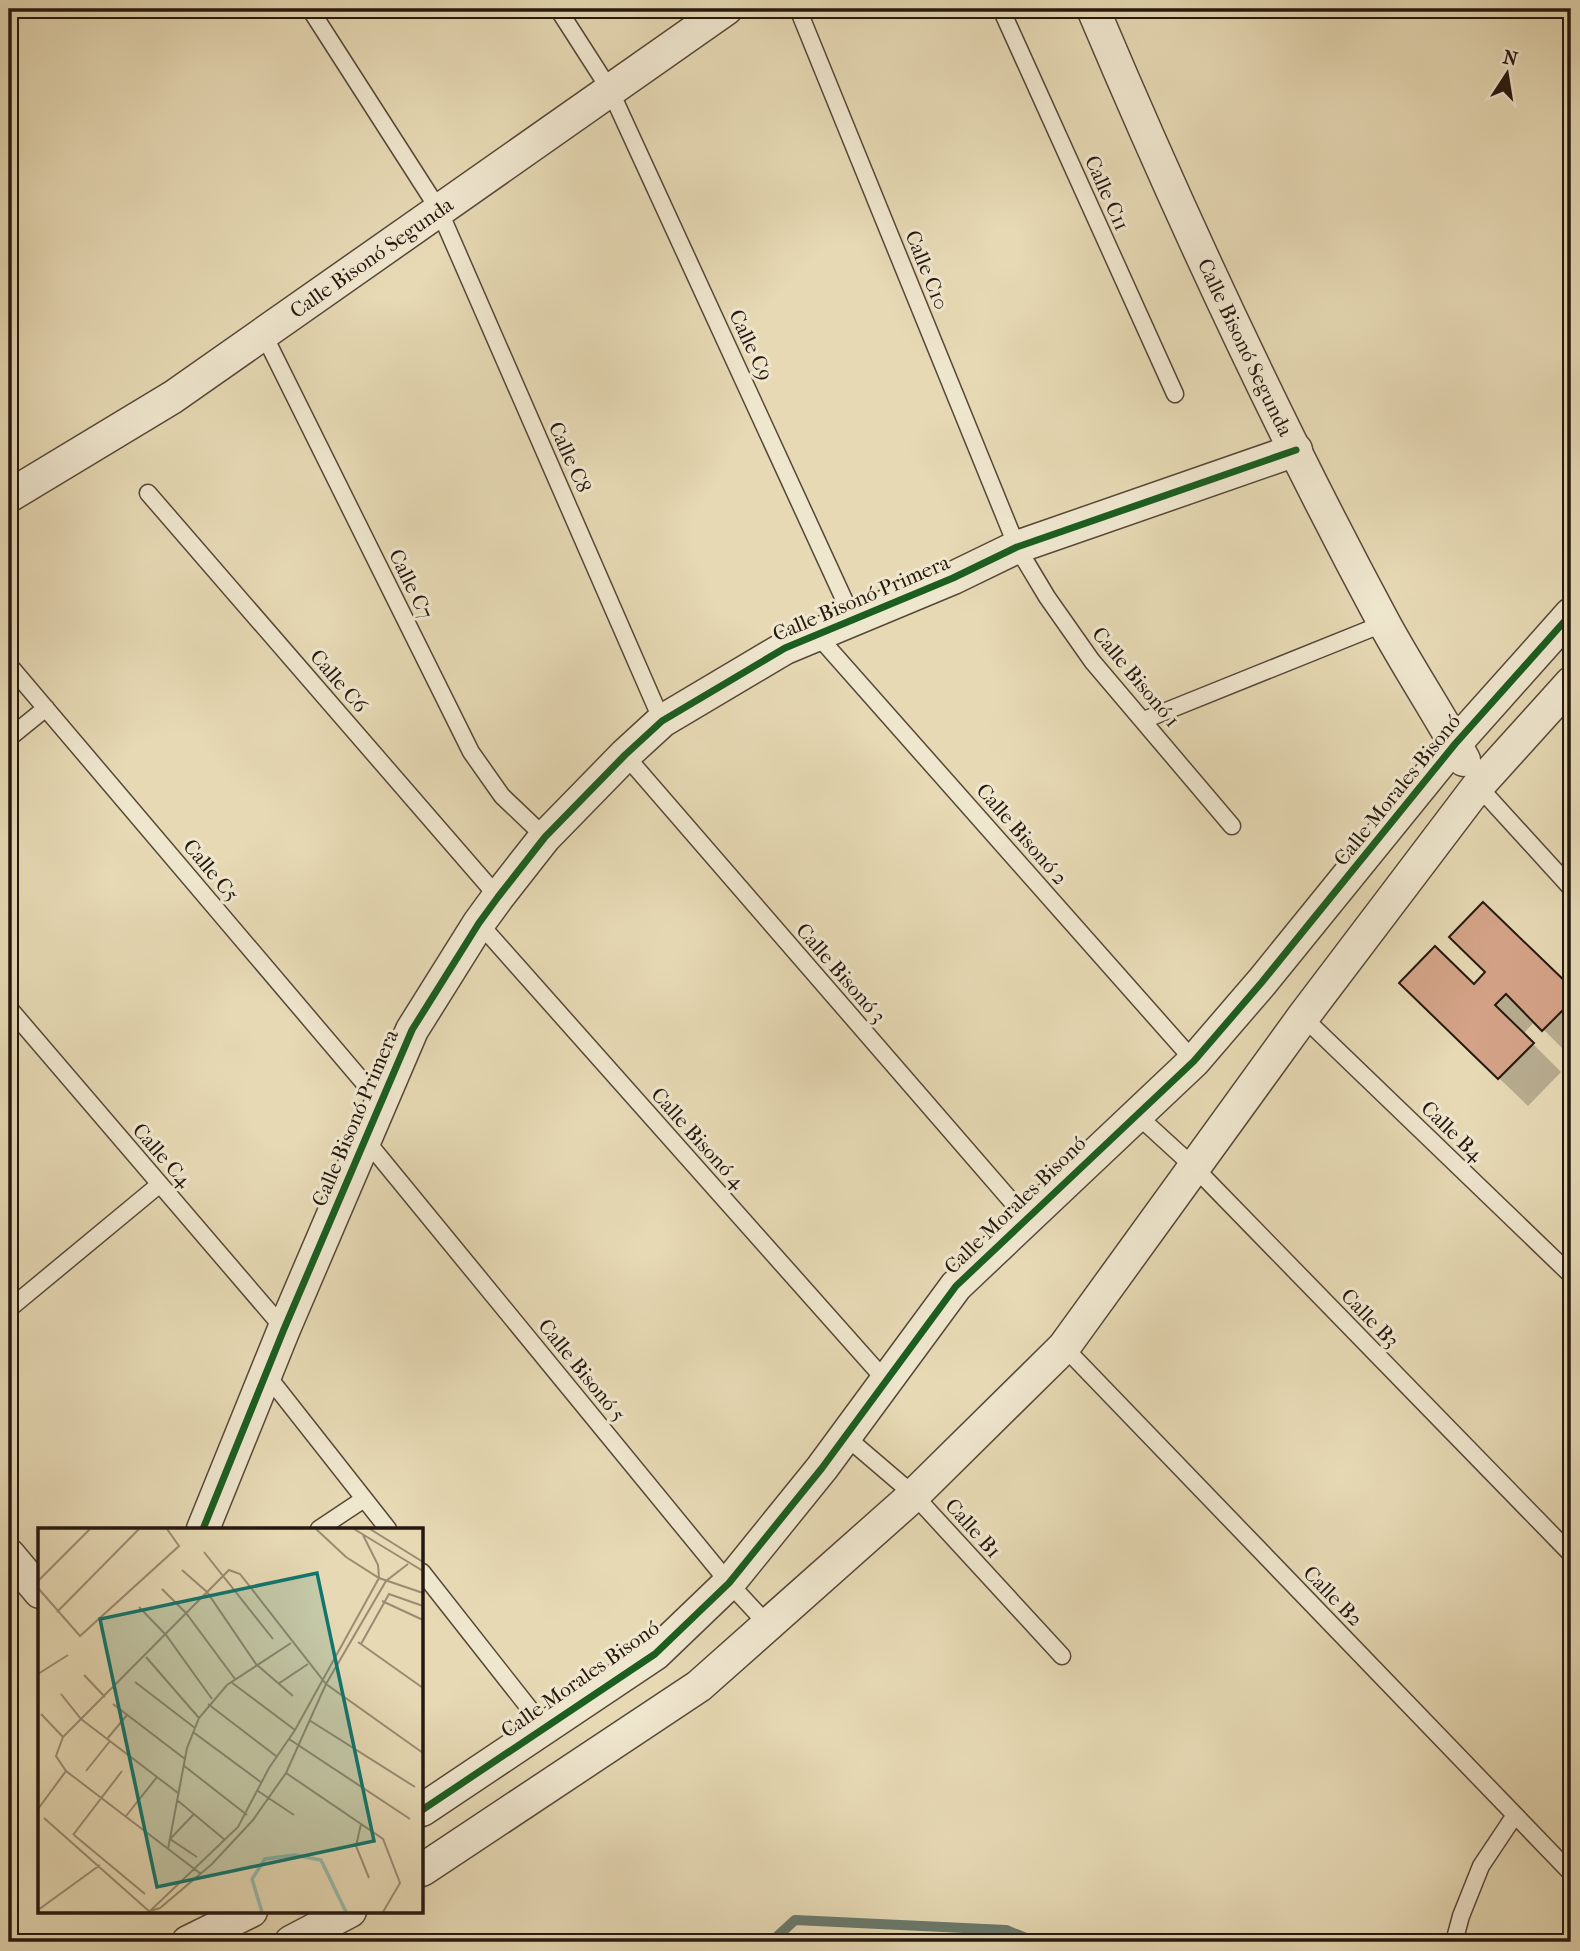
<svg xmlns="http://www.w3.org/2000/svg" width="1580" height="1951" viewBox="0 0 1580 1951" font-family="'IM FELL French Canon',serif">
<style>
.shadow{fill:#0003}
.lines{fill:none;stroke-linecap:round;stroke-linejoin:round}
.stream{stroke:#6a796b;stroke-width:10}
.building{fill:#d4a387;stroke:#26180f;stroke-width:2}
.lane-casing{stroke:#564838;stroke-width:19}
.street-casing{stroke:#564838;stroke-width:35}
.lane{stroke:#efe6ce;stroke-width:16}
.street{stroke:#efe6ce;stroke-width:32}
.cycleway-casing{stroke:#efe6ce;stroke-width:11}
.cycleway{stroke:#1b5e20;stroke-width:7}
.labels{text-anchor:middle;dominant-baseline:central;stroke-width:6;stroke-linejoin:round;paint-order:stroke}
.street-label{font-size:21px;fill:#26180f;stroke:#efe6ce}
.inset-river{fill:none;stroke:#97baa9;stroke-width:3.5}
.inset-road{fill:none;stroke:#998c72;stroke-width:2}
.view{fill:#0f766e;fill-opacity:0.15;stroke:#0f766e;stroke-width:3.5}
.inset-edge{fill:none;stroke:#26180f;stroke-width:3.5}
</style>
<rect width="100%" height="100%" fill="#e6d9b4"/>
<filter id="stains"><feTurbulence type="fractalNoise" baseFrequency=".00286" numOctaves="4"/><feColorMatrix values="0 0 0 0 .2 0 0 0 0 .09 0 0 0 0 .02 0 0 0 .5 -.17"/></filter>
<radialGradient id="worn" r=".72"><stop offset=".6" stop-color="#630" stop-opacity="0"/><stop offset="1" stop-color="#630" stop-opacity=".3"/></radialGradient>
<path class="shadow" d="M1483,904L1571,990V1057L1535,1021L1523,1034L1561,1072L1528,1106L1429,1011L1474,986L1487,973Z"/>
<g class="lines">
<path class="stream" d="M771,1942L795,1920L1006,1930L1036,1942"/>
</g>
<path class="building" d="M1483,902L1571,987V1002L1542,1031L1506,994L1495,1005L1534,1043L1498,1079L1399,983L1435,946L1474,984L1485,972L1449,937Z"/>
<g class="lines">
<g class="lane-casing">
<path id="lane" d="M310,9L439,210L662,721
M558,9L610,90L853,619
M798,9L1017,547L1047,597L1092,661L1232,826
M1001,9L1175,394
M263,333L471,752L502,796L545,837
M148,493L498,897
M817,635L1194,1061
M9,665L381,1103
M1144,720L1385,623
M9,738L46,708
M625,755L1026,1218
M1478,786L1571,888
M479,923L886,1381
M9,1008L284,1329
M1303,1017L1571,1275
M1136,1114L1195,1168L1571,1554
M365,1139L729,1583L768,1625
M9,1309L160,1184
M1064,1347L1571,1873
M266,1374L388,1529
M845,1436L914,1495L1062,1656
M319,1529L364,1499
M422,1572L544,1727
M1454,1942L1461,1916L1481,1866L1515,1815"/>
</g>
<g class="street-casing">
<g id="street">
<path id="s1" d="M1093,9C1181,217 1277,424 1384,623C1409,669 1439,714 1464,760"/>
<path id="s2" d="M9,496L173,397L726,9"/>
<path d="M203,1529L284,1329L412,1030L479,923L498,897L545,837L625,755L662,721L785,648L953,578L1017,547L1296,450"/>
<path d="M9,1555L40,1592"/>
<path d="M422,1810L655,1654L729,1583L822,1468L956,1286L1194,1061L1262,982L1455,744L1571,614"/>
<path d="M422,1870L699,1686L914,1495L1064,1347L1303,1017L1478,786L1571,683"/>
<path d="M188,1942L251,1911"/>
<path d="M291,1942L350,1911"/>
</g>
</g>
<use href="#lane" class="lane"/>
<use href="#street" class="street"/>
<g class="cycleway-casing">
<path id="cycleway" d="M203,1529L284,1329L412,1030L479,923L498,897L545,837L625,755L662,721L785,648L953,578L1017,547L1296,450
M422,1810L655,1654L729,1583L822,1468L956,1286L1194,1061L1262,982L1455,744L1571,614"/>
</g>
<use href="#cycleway" class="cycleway"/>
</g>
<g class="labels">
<g class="street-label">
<text transform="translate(1107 193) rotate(66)">Calle C11</text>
<text stroke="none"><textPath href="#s2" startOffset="434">Calle Bisonó Segunda</textPath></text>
<text transform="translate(927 270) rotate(68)">Calle C10</text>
<text transform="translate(751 345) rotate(65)">Calle C9</text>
<text stroke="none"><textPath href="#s1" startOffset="371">Calle Bisonó Segunda</textPath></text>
<text transform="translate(570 457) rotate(66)">Calle C8</text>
<text transform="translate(411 584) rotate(64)">Calle C7</text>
<text transform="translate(861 598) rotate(-23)">Calle Bisonó Primera</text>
<text transform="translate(1136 677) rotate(50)">Calle Bisonó 1</text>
<text transform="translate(339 681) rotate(49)">Calle C6</text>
<text transform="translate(1397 790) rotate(-51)">Calle Morales Bisonó</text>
<text transform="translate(1022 834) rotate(49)">Calle Bisonó 2</text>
<text transform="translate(211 870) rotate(50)">Calle C5</text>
<text transform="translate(841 973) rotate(49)">Calle Bisonó 3</text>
<text transform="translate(355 1118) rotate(-67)">Calle Bisonó Primera</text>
<text transform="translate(1452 1131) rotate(44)">Calle B4</text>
<text transform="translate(698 1138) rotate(48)">Calle Bisonó 4</text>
<text transform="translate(162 1155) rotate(49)">Calle C4</text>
<text transform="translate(1015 1205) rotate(-44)">Calle Morales Bisonó</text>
<text transform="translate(1370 1318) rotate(46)">Calle B3</text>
<text transform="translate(582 1370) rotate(51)">Calle Bisonó 5</text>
<text transform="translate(973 1528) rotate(48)">Calle B1</text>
<text transform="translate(1333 1596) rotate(46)">Calle B2</text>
<text transform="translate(580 1679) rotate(-35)">Calle Morales Bisonó</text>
</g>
</g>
<g transform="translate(38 1528)">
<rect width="385" height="385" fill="#e6d9b4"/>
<path class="inset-river" d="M224,384L214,351L227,331L257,327L283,332L308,384"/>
<path class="inset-road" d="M278,1L308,29L341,50L385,65M316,1L385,43M332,1L385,34M166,24L235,111M144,42L169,64L218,136L255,168M0,53L52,1M0,60L42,108L141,18L129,1M124,61L148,85L197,151M344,73L385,92M101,79L128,107L174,171M19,84L101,1M320,114L385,160M323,116L351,66L385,78M108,129L161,190M0,146L30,127M46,147L67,169M97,154L157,200M193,154L257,202M240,156L270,136M23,166L43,191L140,265M75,176L147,231M170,176L238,228M3,186L25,209M271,192L377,259M155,204L224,255M69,211L89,187M251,211L372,291M145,237L209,287M48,243L72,213M248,245L345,311L362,355L345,384M220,263L256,287M139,272L187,312M0,281L28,243M156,286L132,311L159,329M88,288L119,249M6,290L112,384M323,296L318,318L331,350M35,307L84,243M36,307L107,366M130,321L149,220L161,190L189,157L253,115M163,346L28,243L18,228L25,209L191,42L202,46L288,156L385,225M0,382L62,337M112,383L122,380L174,336L215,292L248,245L288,156L348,53L370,36M111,384L200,299L231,240L257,202L341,50L340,37L325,7"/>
<path class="view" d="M279,45L336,313L119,359L62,91Z"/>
<rect width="385" height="385" class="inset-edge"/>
</g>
<rect width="1580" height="1951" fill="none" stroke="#e6d9b4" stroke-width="35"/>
<rect x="10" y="10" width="1559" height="1930" fill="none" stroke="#26180f" stroke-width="3.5"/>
<rect x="18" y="18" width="1545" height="1916" fill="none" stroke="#26180f" stroke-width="2"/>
<g transform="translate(1507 74) rotate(12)" stroke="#efe6ce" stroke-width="5" paint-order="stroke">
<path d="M0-5L12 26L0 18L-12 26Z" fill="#26180f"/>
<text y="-10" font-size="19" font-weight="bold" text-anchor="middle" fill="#26180f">N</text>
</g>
<rect width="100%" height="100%" filter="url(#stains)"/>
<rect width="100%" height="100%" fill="url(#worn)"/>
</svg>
